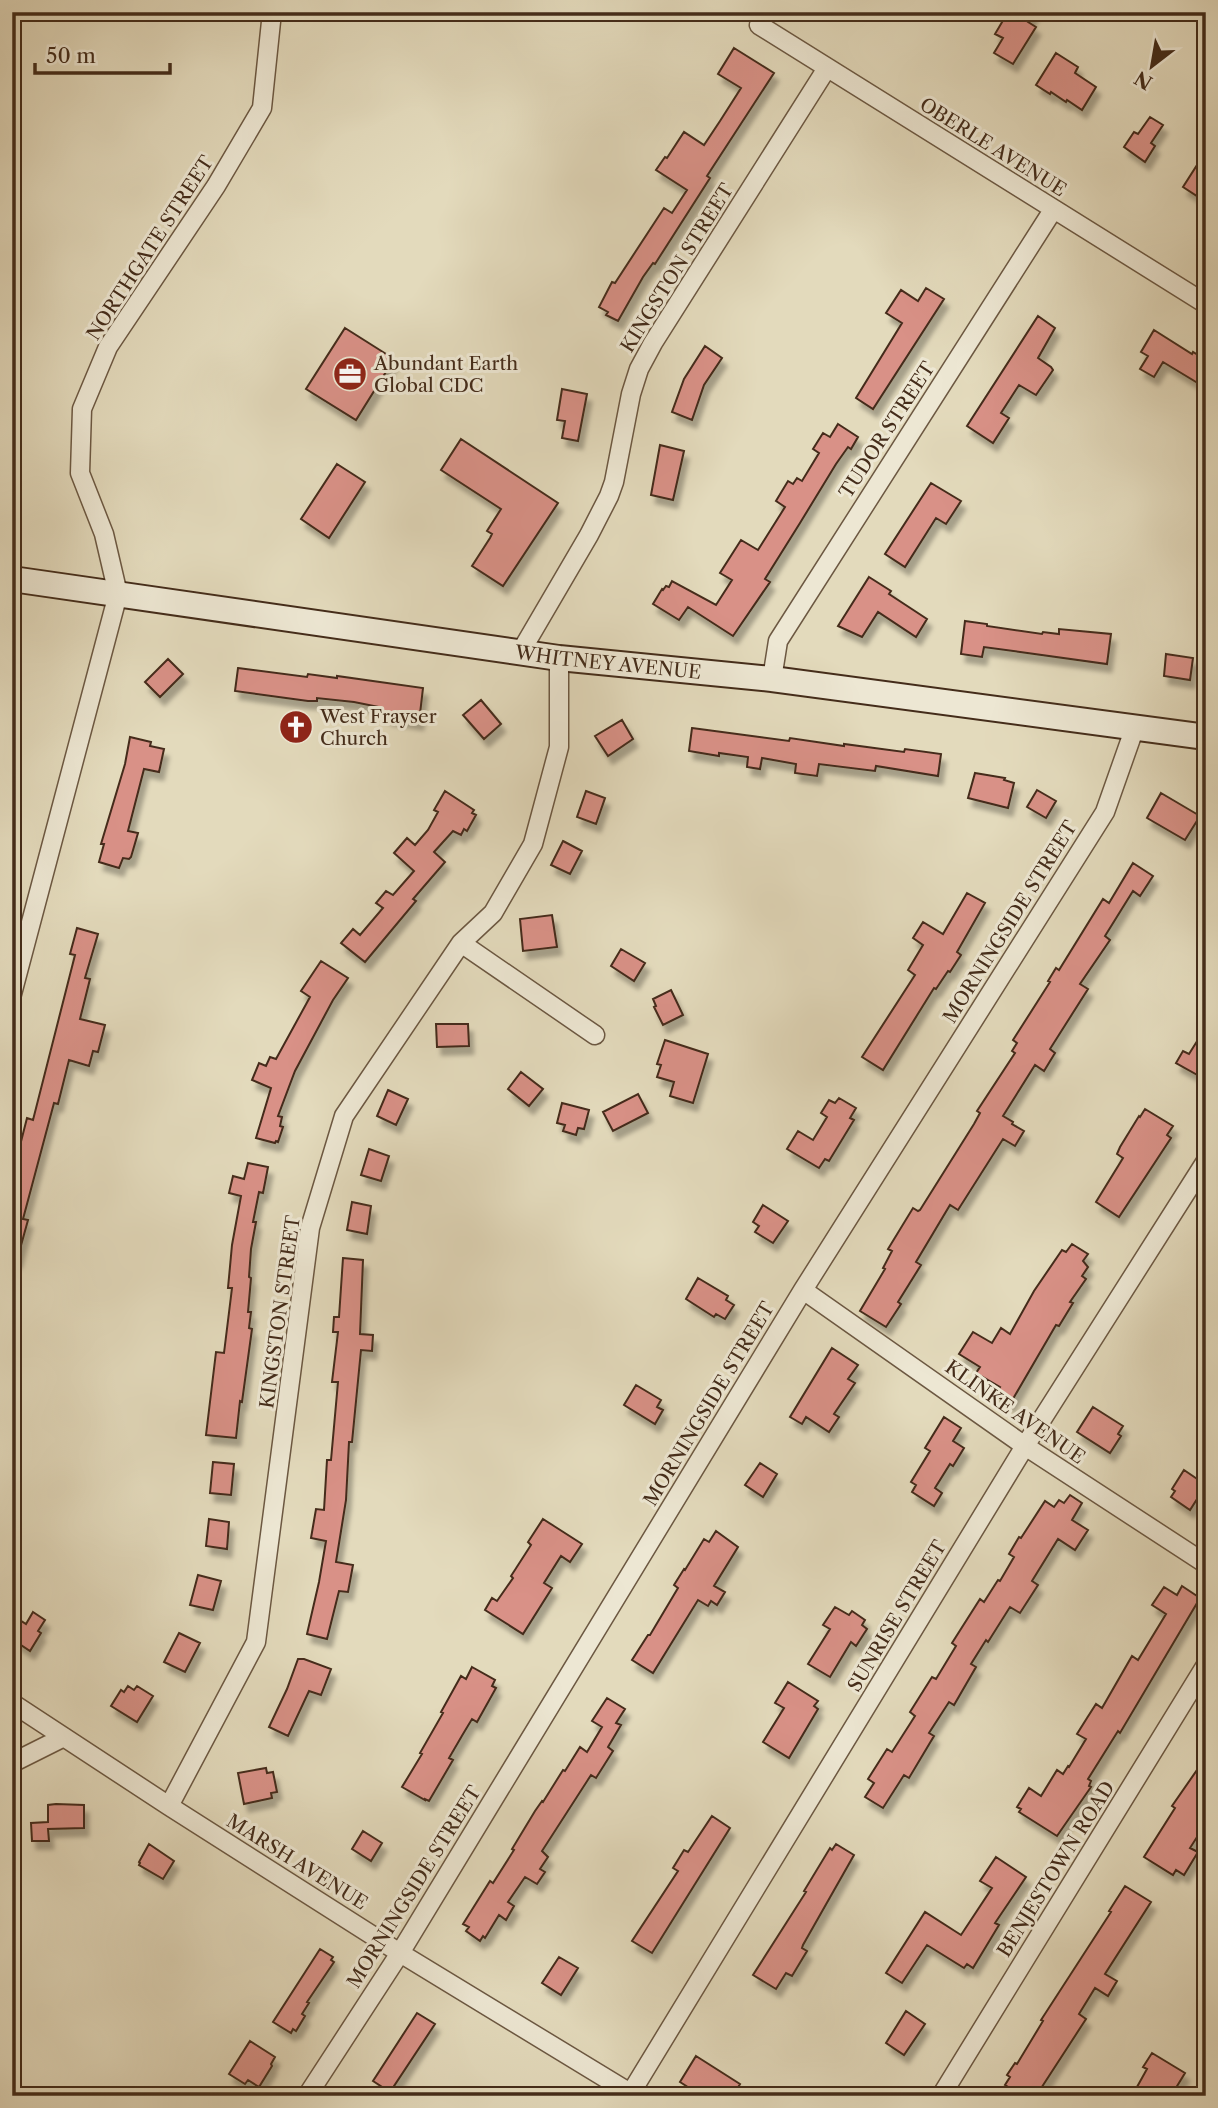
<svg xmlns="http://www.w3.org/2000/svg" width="1218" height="2108" viewBox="0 0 1218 2108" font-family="'Libre Caslon Text',serif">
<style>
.building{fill:#d99187;stroke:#442c1a;stroke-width:2;filter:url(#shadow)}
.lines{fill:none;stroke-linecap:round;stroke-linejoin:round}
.minor-casing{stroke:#6c5842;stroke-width:21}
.secondary-casing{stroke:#442c1a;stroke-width:28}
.minor{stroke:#ede7d3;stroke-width:18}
.secondary{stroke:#ede7d3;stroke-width:24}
.labels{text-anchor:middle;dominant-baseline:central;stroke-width:6;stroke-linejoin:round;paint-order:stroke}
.street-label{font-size:19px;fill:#442c1a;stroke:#ede7d3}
.poi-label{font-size:19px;fill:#442c1a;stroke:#ede7d3;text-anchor:start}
</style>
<defs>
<filter id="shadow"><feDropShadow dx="4.5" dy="8" stdDeviation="2" flood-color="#0004"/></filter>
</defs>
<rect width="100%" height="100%" fill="#e3dabc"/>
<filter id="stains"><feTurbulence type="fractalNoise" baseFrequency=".00286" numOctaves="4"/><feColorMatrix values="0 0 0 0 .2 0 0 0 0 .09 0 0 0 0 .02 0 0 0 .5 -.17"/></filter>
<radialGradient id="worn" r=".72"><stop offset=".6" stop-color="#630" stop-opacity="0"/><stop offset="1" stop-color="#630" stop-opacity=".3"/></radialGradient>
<path class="building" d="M1008,12H1034L1028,22L1036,27L1013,64L994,53L1003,38L995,34Z
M734,48L774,73L707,176L710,178L655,264L653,263L643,277L618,321L606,315L608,312L599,307L612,282L615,283L664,208L672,213L687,190L656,170L665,157L667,158L684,132L704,145L720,121L741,88L718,74Z
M1056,53L1078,67L1075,73L1096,87L1082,110L1067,100L1066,102L1051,92L1050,94L1036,85Z
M1150,117L1163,125L1151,143L1155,146L1145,162L1124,147L1134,132L1138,134Z
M1206,151V189L1200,198L1183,187Z
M926,288L944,299L873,409L856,398L902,323L886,313L901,290L918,301Z
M1038,316L1055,328L1038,358L1051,367L1053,370L1036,395L1019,385L1001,413L1009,418L993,443L967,426Z
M345,328L394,359L356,420L306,389Z
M1154,330L1192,354L1193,352L1206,360V388L1163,362L1154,377L1140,369L1148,356L1141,352Z
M705,346L722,358L704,385L692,420L672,412L684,379Z
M562,389L587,394L578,441L562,438L565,421L557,420Z
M838,424L858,437L851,449L848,447L836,464L800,523L765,579L770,582L733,636L688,607L679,620L653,604L662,589L663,590L666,586L669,587L672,581L716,605L732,580L720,573L741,540L758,550L785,507L776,501L788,481L793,484L797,478L802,481L819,453L813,449L823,433L830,437Z
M461,439L558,503L503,586L472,566L490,538L492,534L487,531L501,509L441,470Z
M660,445L684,451L673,500L651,495Z
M337,464L365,482L329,538L301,519Z
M931,483L961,501L946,524L936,518L905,567L885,554Z
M869,577L891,591L889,594L927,619L916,637L878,612L862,637L838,626Z
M965,621L987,624V626L1042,634L1043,632L1059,634V629L1111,634L1107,664L984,647L982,657L961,654Z
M1166,654L1193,658L1190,680L1164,676Z
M168,659L183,674L160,697L145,682Z
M238,668L307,677L308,674L337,678V676L423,688L419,722L387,717V715L378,714L379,707L354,702L317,698V701H308L235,691Z
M481,700L501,724L484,739L463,715Z
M622,720L633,739L608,756L595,736Z
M692,728L789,741L790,738L844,746V744L904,752L905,749L941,754L938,776L876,766L875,771L819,764L817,776L795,773L796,764L762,758L760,769L747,767L748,757L719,753V756L689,751Z
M130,737L151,742L150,746L164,749L159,772L144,769L128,831L138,833L131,857L129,859L123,858L119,868L99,862L104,844H101L125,764Z
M975,773L1005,778L1004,780L1014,783L1008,808L968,798Z
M1037,790L1056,801L1046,818L1027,807Z
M445,791L474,810L472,813L476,815L467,831L464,829L461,835L453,831L434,852L445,862L413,899L416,901L365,962L341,943L353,929L360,935L383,908L376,903L386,891L393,895L414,871L394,853L407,838L415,845L428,830L438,812L434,810Z
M586,791L605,798L596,824L577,817Z
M1161,793L1200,816L1185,840L1147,818Z
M563,841L582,851L570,874L551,865Z
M1133,863L1153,876L1140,896L1133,891L1105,936L1110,940L1080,984L1088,989L1050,1049L1055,1053L1044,1071L1035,1065L1003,1116L1013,1122L1012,1124L1024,1131L1015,1146L1003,1139L958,1210L950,1205L916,1262L921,1265L898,1302L901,1304L886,1327L860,1311L885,1269L883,1268L892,1251L888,1249L913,1208L918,1211L920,1210L974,1124L980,1113L977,1111L1015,1053L1012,1051L1017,1043L1013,1040L1050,982L1048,981L1056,968L1059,970L1103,899L1109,903Z
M967,893L985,903L957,952L961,955L950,972L948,971L936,989L934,988L883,1070L862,1057L915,975L908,970L923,945L913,938L923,922L943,934Z
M552,915L557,947L523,951L520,919Z
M77,928L98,934L85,978L90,979L80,1019L105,1025L98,1052L93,1051L89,1066L69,1060L58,1104L54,1103L23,1219L28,1220L17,1260H12V1177L27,1118L33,1120L75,955L70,954Z
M621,949L645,963L634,981L611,966Z
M321,961L348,978L333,1000L295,1071L278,1116L282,1117L280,1126L283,1127L278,1142L276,1141L275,1143L256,1138L271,1088L252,1080L259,1063L266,1066L270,1057L276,1059L310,997L301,991Z
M671,990L683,1015L663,1025L654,1007L656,1006L653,999Z
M436,1024H468L469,1046L437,1047Z
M1206,1027V1069L1201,1077L1176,1063L1183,1051L1189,1054Z
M665,1040L708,1054L693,1103L670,1096L674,1082L657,1077L661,1065L657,1064Z
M521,1072L543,1089L529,1106L508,1089Z
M388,1090L408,1099L396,1125L377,1116Z
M638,1094L648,1113L613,1131L603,1112Z
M839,1098L856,1108L850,1118L854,1120L829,1161L825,1159L819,1168L787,1149L798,1131L813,1140L827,1117L821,1113L829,1100L835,1103Z
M562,1103L589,1110L584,1129L578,1128L576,1135L563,1131L565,1125L557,1123Z
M1145,1109L1173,1126L1167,1135L1171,1138L1119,1217L1096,1202L1123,1158L1117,1154L1120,1147L1139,1116L1140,1117Z
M369,1149L389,1156L381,1181L361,1175Z
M248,1163L268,1167L263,1193L259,1192L253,1222H256L251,1249L249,1277L251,1278L248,1312H251L249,1328L252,1329L242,1402L240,1401L236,1438L206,1435L216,1352L224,1353L232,1288H228L232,1245L241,1196L229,1193L233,1176L244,1179Z
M352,1202L371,1206L367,1234L347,1230Z
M763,1205L788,1221L773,1243L755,1232L759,1226L753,1222Z
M1072,1244L1088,1254L1083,1261L1088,1267L1082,1276L1086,1279L1070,1302L1073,1303L1059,1326L1056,1325L1010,1404L995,1395L1000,1387L976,1373L980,1367L959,1354L973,1332L992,1343L1001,1328L1010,1334L1034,1291L1062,1250L1066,1252Z
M343,1258L363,1260L360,1334L373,1335L372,1351L361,1350L352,1442H349L346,1500L336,1562L353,1565L348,1592L339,1591L327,1639L307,1634L319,1582L326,1541L311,1538L316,1509L324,1510L327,1460H331L338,1382H332L338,1332H333L334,1317H339Z
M698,1278L728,1296L726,1300L734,1305L725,1319L716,1314L714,1317L686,1299Z
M832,1348L858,1365L848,1379L855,1383L834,1414L839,1417L829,1432L806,1417L802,1424L790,1417Z
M636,1385L661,1400L657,1407L663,1410L655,1424L624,1405Z
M1093,1407L1123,1426L1118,1434L1121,1436L1110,1453L1077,1432Z
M944,1417L961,1428L953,1441L964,1448L953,1466L950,1464L935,1488L942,1493L934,1506L912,1492L916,1485L911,1482L930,1451L925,1448Z
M213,1462L234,1464L231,1495L210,1493Z
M760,1463L777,1474L763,1497L745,1485Z
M1184,1470L1206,1485L1190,1510L1171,1497L1175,1491L1172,1489Z
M1070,1495L1082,1503L1072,1520L1088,1530L1075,1550L1058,1539L1032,1581L1038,1585L1020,1613L1010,1607L988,1642L986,1640L971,1664L976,1667L954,1705L949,1702L929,1733L934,1736L909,1778L904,1775L883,1808L865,1797L874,1783L868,1779L887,1749L892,1752L915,1716L910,1712L932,1677L936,1679L956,1646L952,1643L980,1599L984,1602L998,1580L1000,1581L1014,1557L1009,1554L1019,1537L1021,1538L1045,1501L1054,1507L1059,1500L1064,1503Z
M209,1519L229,1522L227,1549L206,1546Z
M543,1519L582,1544L570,1562L561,1556L544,1583L552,1588L523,1634L485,1610L492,1598L497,1601L513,1578L511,1576L531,1545L528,1542Z
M716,1531L738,1547L714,1586L725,1592L717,1605L711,1601L708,1606L698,1600L653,1673L632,1660L648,1635H650L678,1588L674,1585L684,1569L685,1570L704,1539L709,1542Z
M198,1575L221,1581L213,1610L190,1605Z
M1182,1586L1200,1598L1120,1733L1118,1731L1088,1779L1091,1781L1089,1786L1091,1787L1057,1836L1019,1812L1021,1809L1017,1807L1029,1788L1041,1796L1057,1770L1063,1774L1068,1766L1069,1767L1086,1739L1077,1734L1087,1718L1096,1704L1102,1708L1132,1656L1138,1660L1166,1614L1152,1605L1164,1587L1177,1595Z
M835,1607L849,1615L852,1611L865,1620L862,1625L867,1629L856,1646L851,1642L830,1677L808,1664L830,1629L823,1625Z
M33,1612L45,1620L38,1631L41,1633L30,1651L12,1639V1615L26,1624Z
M179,1633L200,1643L185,1672L164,1662Z
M298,1659H304L331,1669L321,1695L309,1691L288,1736L269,1727L287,1689Z
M472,1667L495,1680L492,1686L496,1688L477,1722L472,1719L463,1734L449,1758L453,1760L429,1801L425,1799V1800L402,1787L422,1754L420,1753L443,1713L441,1712L461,1676L466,1679Z
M788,1682L818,1701L814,1706L818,1709L789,1758L763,1742L784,1708L775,1703Z
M128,1686L134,1690L137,1686L153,1696L137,1722L111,1706L121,1690L124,1692Z
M607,1698L625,1709L616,1723L621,1725L608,1747L613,1751L596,1778L591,1775L542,1851L548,1857L540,1869L545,1872L537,1884L525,1877L508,1902L514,1906L506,1920L499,1915L485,1938L483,1936L480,1941L466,1931L469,1927L463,1924L490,1881L493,1883L514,1850L512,1849L535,1811L542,1801L543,1802L563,1770L565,1771L580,1747L587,1752L602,1727L592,1721Z
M1206,1757V1823L1190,1848L1198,1852L1184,1875L1176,1870L1173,1875L1144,1857L1175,1808L1172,1806Z
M266,1768L267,1773L273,1772L277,1792L271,1793L272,1798L244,1804L238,1773Z
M56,1804L84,1805V1828L48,1829L49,1841H32L31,1823L48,1822V1805Z
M712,1816L730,1828L652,1953L632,1941L678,1871L673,1868L684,1850L688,1852Z
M363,1831L382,1843L371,1861L352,1849Z
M149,1844L174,1861L163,1879L139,1865L140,1863L139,1862Z
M836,1844L854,1855L803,1945L802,1948L807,1951L792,1976L786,1973L776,1989L753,1975L806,1892L804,1891L830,1848L832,1850Z
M996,1857L1026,1877L995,1923L999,1925L973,1968L967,1964L964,1968L927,1945L902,1983L886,1973L925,1912L961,1935L992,1888L980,1881Z
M1125,1886L1151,1902L1105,1974L1117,1981L1108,1996L1095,1988L1079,2014L1086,2019L1036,2096H1023L1005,2085L1010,2077L1007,2075L1015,2063L1017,2064L1043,2021L1041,2020L1111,1912L1109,1911Z
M320,1949L333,1957L331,1960L334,1962L307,2002L309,2003L302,2014L305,2016L296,2031L293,2029L291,2033L273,2022Z
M559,1957L578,1968L561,1995L542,1983Z
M906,2011L925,2024L904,2055L886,2043Z
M417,2013L435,2024L390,2092L373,2081Z
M250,2041L275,2057L271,2064L272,2066L259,2087L248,2080L245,2084L229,2074Z
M1152,2053L1185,2073L1171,2096H1166L1157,2090L1152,2096L1137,2087L1147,2069L1143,2067Z
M696,2056L740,2084L733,2096H702L680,2082Z"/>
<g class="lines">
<g class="minor-casing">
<path id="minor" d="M759,25L1206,304
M520,653L589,535L609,496L614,482L631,394L639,369L653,343L827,68
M772,679L778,641L1053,210
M461,943L595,1035
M12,994L118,594L104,534L80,473L82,409L108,347L216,186L262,108L272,12
M803,1290L1025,1446L1206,1564
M12,1703L169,1806L400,1953L635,2096
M12,1763L64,1737
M169,1806L256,1642L310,1228L344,1116L461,943L493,913L533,844L559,747V658
M307,2096L400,1953L803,1290L1105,812L1135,727
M629,2096L1025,1446L1206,1161
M941,2096L1206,1665"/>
</g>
<g class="secondary-casing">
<g id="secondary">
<path id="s1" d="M12,579L559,658L772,679L1206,737"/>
</g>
</g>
<use href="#minor" class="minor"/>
<use href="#secondary" class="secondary"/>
</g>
<defs>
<g id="office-disc" transform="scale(1.75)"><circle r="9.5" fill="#8f2418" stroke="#ede7d3"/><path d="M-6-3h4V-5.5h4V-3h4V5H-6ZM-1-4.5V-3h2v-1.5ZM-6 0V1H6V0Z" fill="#fff"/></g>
<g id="church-disc" transform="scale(1.75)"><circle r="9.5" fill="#8f2418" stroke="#ede7d3"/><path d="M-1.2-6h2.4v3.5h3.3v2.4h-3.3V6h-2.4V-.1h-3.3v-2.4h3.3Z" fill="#fff"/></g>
</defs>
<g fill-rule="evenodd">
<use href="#office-disc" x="350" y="374"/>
<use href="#church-disc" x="296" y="727"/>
</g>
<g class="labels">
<g class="street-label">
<text transform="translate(993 147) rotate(32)">OBERLE AVENUE</text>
<text transform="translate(150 248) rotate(-57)">NORTHGATE STREET</text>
<text transform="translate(677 268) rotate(-58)">KINGSTON STREET</text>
<text transform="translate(887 430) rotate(-57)">TUDOR STREET</text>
<text stroke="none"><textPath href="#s1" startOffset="602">WHITNEY AVENUE</textPath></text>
<text transform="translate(1010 922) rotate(-58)">MORNINGSIDE STREET</text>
<text transform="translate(280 1312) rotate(-82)">KINGSTON STREET</text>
<text transform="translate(709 1404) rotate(-59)">MORNINGSIDE STREET</text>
<text transform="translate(1015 1412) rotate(35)">KLINKE AVENUE</text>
<text transform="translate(897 1616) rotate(-59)">SUNRISE STREET</text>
<text transform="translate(297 1862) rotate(32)">MARSH AVENUE</text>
<text transform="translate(1056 1869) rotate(-58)">BENJESTOWN ROAD</text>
<text transform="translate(414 1887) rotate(-58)">MORNINGSIDE STREET</text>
</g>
<g class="poi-label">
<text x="374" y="363">Abundant Earth<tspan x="374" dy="22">Global CDC</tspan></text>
<text x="320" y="716">West Frayser<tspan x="320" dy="22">Church</tspan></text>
</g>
</g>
<rect width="1218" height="2108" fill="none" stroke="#e3dabc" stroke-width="42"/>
<rect x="14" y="14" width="1190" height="2080" fill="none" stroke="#442c1a" stroke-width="3.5"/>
<rect x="21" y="21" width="1176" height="2066" fill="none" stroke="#442c1a" stroke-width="2"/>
<g transform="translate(1152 66) rotate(211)" stroke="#ede7d3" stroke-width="5" paint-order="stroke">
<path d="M0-5L12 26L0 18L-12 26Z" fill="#442c1a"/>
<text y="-10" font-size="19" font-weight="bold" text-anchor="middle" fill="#442c1a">N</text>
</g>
<path d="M35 63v10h135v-10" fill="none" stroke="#442c1a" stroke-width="3.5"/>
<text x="46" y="63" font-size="21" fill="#442c1a" stroke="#ede7d3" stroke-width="5" paint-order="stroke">50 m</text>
<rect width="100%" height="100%" filter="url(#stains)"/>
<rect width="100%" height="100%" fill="url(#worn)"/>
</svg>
